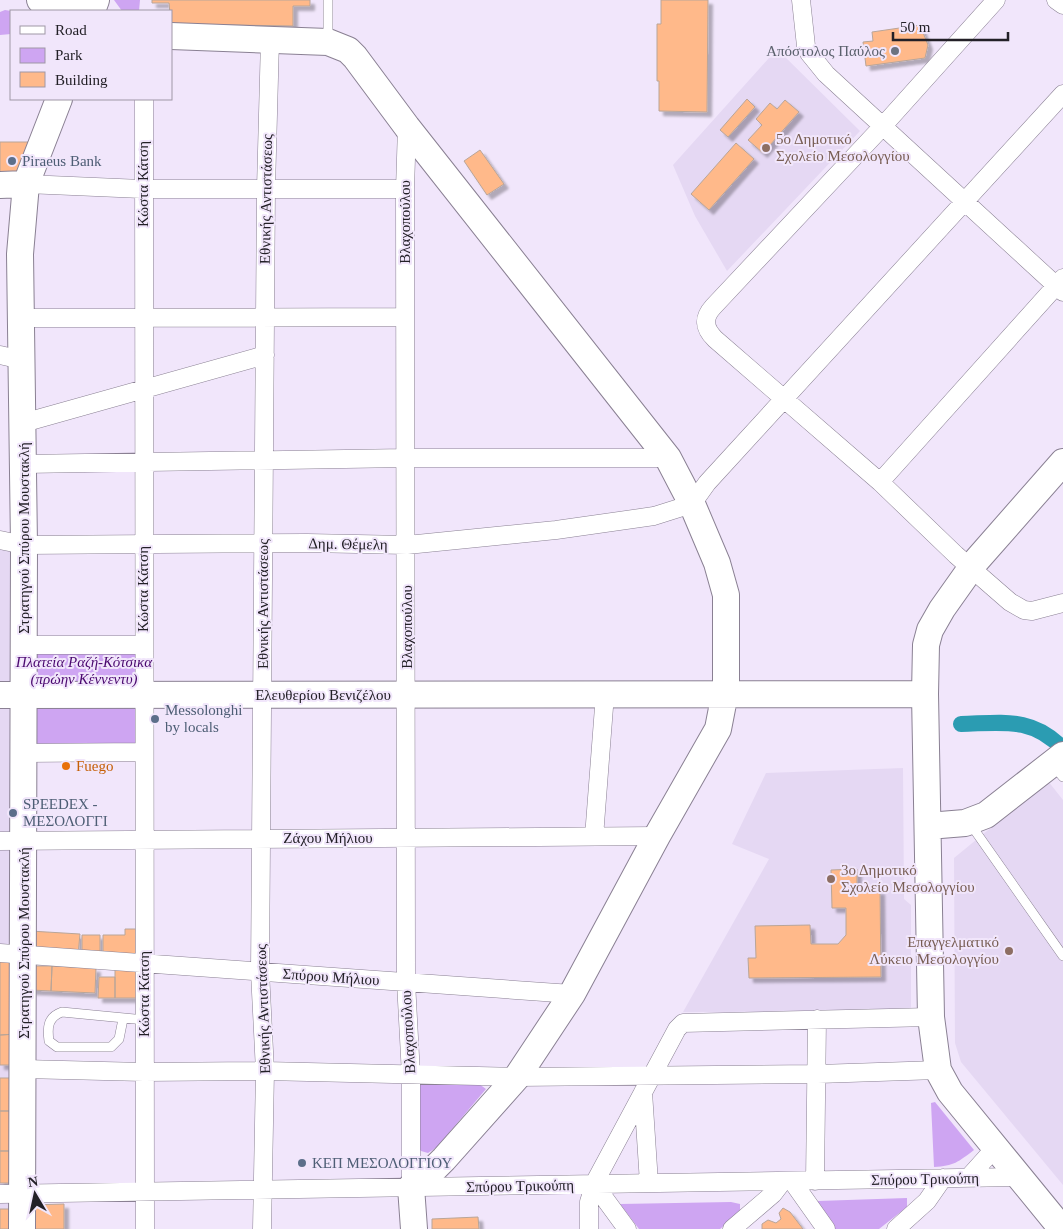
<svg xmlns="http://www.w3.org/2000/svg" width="1063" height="1229" viewBox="0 0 1063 1229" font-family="'Times New Roman',serif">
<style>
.built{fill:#e5d8f3}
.green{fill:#cea5f2}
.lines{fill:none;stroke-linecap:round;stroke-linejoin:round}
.canal{stroke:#2b9cb2;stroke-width:16}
.building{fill:#ffb98a;stroke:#b9a598;filter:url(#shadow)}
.lane-casing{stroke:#8a8093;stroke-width:10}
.street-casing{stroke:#8a8093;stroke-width:19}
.secondary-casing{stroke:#8a8093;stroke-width:28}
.lane{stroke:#fff;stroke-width:9}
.street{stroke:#fff;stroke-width:18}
.secondary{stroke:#fff;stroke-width:26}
.worship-dot{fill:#6b7280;stroke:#f1e6fb;stroke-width:2}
.education-dot{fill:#8d6e63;stroke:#f1e6fb;stroke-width:2}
.service-dot{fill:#5c6f8a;stroke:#f1e6fb;stroke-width:2}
.food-dot{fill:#e8710a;stroke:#f1e6fb;stroke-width:2}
.labels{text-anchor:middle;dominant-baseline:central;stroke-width:4;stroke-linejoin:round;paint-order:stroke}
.worship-label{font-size:15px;fill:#5b616d;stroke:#f1e6fb;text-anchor:end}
.education-label{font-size:15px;fill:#785e54;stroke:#f1e6fb;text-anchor:start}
.service-label{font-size:15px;fill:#4e5e75;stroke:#f1e6fb;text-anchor:start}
.street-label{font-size:15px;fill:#232027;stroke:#f1e6fb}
.park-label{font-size:15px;font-style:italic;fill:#4a086f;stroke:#f1e6fb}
.food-label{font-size:15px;fill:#c56008;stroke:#f1e6fb;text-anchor:start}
</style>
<defs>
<filter id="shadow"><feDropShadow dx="4.5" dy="4.5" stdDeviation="1" flood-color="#0004"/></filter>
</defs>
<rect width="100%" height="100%" fill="#f1e6fb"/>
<path class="built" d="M777,49L860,131L727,271L695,216L673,165Z
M0,533L29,540L26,1229H0Z
M903,768L904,899L911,905V1011L683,1012L769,859L732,844L766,773Z
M1048,781L1063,800V1185L961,1062L955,1043L954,858Z"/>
<path class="green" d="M114,0H140L139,11H122Z
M5,10L11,11V34L0,35V12Z
M138,653V687L30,688V654Z
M137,706V745L29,746V707Z
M417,1084H479L486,1089L437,1147L428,1153L421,1151L418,1147Z
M935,1102L974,1150C958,1162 954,1166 934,1167L931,1103Z
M907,1198V1207L879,1229H832L817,1205L818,1201Z
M731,1202L740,1204V1212L720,1229H639L620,1204Z"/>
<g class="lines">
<path class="canal" d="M961,724C1002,723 1032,716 1063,749"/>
</g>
<path class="building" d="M152,0H310V6H293V26L171,24L169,3H152Z
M661,0H708L707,112L659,111V81H657V24H661Z
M920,25L928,45L925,58L866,66L863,42L873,41L872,32Z
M747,99L755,107L728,137L720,130Z
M785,100L799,112L763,153L748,140L762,125L756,119L770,103L777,109Z
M0,142H28L20,179H0Z
M736,143L754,159L709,210L691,194Z
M480,150L504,184L487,195L464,161Z
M857,869V891L880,890L881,977L749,978L748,958H756L755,926L810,925L811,944H838L846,935V908H832L831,870Z
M125,929H136V955H103V935H125Z
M30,931L80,934L78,955L29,952Z
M82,935H100V952H82Z
M0,960L19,961L17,1034L0,1035Z
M31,966H52L51,991L31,990Z
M52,966L96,968L95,993L51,991Z
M115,969H140V998H115Z
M99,977H115V998H98Z
M17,1034L16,1065H0V1035Z
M0,1078H14L15,1111H0Z
M0,1111H15V1151H0Z
M0,1151H15L14,1183H0Z
M64,1204V1229H30L29,1205Z
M783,1208L790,1212L803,1229H762V1224L768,1220L776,1223L781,1219L779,1213Z
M0,1209H12V1229H0Z
M478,1217L479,1229H432V1219Z"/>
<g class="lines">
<g class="lane-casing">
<path id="lane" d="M328,0V40
M1053,765L1063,777
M971,825L1063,956
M123,1019L119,1039L111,1047H57L49,1041C47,1027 48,1017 62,1012L145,1020"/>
</g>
<g class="street-casing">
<path id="street" d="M801,0L806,46L809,53L826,74L1063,292
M996,0L882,127L713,307C703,318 704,328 715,339L880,482L956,555L1010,602L1024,610L1032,611L1063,603
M1056,0L1063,5
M144,99L145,1229
M407,127L405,189L406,982L411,1075V1187
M26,184L142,189H405
M22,318L405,317
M0,355L22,360
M23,423L265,355
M24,464L405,458H668
M880,482L1063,278
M0,540L24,545L307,543L407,545L556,530L654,516L692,504L707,483L1063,94
M24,645H143
M24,753L144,752
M594,837L605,694
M0,841L657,836
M0,953L572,994
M23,1069L144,1072L265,1071L517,1077L818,1074L938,1070
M643,1092L649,1183
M968,1178L995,1148
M792,1181L826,1229
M815,1181L817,1019
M594,1184L627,1229
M0,1194L1018,1177
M262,1229L265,1071L260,972L266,188L270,40
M589,1229V1202L596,1180L677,1029L683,1023L931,1017
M732,1229L773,1194L783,1181
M896,1229L927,1201L943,1178"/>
</g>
<g class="secondary-casing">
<path id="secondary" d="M40,0L75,11
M92,11L96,0
M171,36L328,42L348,50L355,57L407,127L668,458L692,504L717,563L726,595V688L718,729L657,836L572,994L517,1077L444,1159L424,1179L411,1187L414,1229
M0,185L26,184
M0,695L925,694
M928,826L965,823L986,815L1063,755
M22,1229L24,545L20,254L26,184L59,99
M1062,1229L950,1092L938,1070L931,1017L925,694L926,645L930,630L942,609L976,561L1063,462"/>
</g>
<use href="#lane" class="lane"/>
<use href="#street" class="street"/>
<use href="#secondary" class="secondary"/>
</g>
<circle class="worship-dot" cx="895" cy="51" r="5"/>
<g class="education-dot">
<circle cx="766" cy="148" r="5"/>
<circle cx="831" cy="879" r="5"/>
<circle cx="1009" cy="951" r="5"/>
</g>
<g class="service-dot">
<circle cx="12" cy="161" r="5"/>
<circle cx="155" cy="719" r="5"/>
<circle cx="13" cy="813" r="5"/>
<circle cx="302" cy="1163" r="5"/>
</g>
<circle class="food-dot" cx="66" cy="766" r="5"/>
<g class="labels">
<g class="worship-label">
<text x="885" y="51">Απόστολος Παύλος</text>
</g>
<g class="education-label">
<text x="776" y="139">5ο Δημοτικό<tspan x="776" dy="17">Σχολείο Μεσολογγίου</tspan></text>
<text x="841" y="870">3ο Δημοτικό<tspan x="841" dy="17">Σχολείο Μεσολογγίου</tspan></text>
<text x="999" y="942" text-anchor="end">Επαγγελματικό<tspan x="999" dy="17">Λύκειο Μεσολογγίου</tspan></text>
</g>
<g class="service-label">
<text x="22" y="161">Piraeus Bank</text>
<text x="165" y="710">Messolonghi<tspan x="165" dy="17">by locals</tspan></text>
<text x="23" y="804">SPEEDEX -<tspan x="23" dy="17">ΜΕΣΟΛΟΓΓΙ</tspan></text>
<text x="312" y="1163">ΚΕΠ ΜΕΣΟΛΟΓΓΙΟΥ</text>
</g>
<g class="street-label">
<text transform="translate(143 184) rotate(-90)">Κώστα Κάτση</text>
<text transform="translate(266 199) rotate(-89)">Εθνικής Αντιστάσεως</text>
<text transform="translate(405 222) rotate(-90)">Βλαχοπούλου</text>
<text transform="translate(24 538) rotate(-90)">Στρατηγού Σπύρου Μουστακλή</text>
<text transform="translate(348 544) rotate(1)">Δημ. Θέμελη</text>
<text transform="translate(143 589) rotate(-90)">Κώστα Κάτση</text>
<text transform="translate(263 604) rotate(-90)">Εθνικής Αντιστάσεως</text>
<text transform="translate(407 627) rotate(-90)">Βλαχοπούλου</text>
<text x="323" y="695">Ελευθερίου Βενιζέλου</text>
<text x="328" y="838">Ζάχου Μήλιου</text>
<text transform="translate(24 943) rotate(-90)">Στρατηγού Σπύρου Μουστακλή</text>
<text transform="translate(331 977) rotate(4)">Σπύρου Μήλιου</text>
<text transform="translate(144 994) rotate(-90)">Κώστα Κάτση</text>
<text transform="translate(263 1009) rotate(-92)">Εθνικής Αντιστάσεως</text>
<text transform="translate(408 1032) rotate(-93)">Βλαχοπούλου</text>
<text transform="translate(925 1179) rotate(-1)">Σπύρου Τρικούπη</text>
<text transform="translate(520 1186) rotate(-1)">Σπύρου Τρικούπη</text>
</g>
<g class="park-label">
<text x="84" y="662">Πλατεία Ραζή-Κότσικα<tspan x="84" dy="17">(πρώην Κέννεντυ)</tspan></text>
</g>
<g class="food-label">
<text x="76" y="766">Fuego</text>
</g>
</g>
<rect x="10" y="10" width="162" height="90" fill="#f1e6fb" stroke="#9f97a6"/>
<rect x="20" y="26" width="25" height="8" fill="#ffffff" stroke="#9f97a6"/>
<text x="55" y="35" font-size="15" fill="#232027">Road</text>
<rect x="20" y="48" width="25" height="15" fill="#cea5f2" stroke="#9f97a6"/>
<text x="55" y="60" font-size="15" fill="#232027">Park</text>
<rect x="20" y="72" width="25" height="15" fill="#ffb98a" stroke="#9f97a6"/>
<text x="55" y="85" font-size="15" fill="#232027">Building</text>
<g transform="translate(35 1194) rotate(351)" stroke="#f1e6fb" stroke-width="4" paint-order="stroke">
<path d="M0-4L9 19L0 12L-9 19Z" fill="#232027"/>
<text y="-8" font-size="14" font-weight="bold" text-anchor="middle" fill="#232027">N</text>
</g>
<path d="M893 32v8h115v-8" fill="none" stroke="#232027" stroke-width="2.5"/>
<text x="900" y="32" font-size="15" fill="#232027" stroke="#f1e6fb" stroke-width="4" paint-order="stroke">50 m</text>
</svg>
